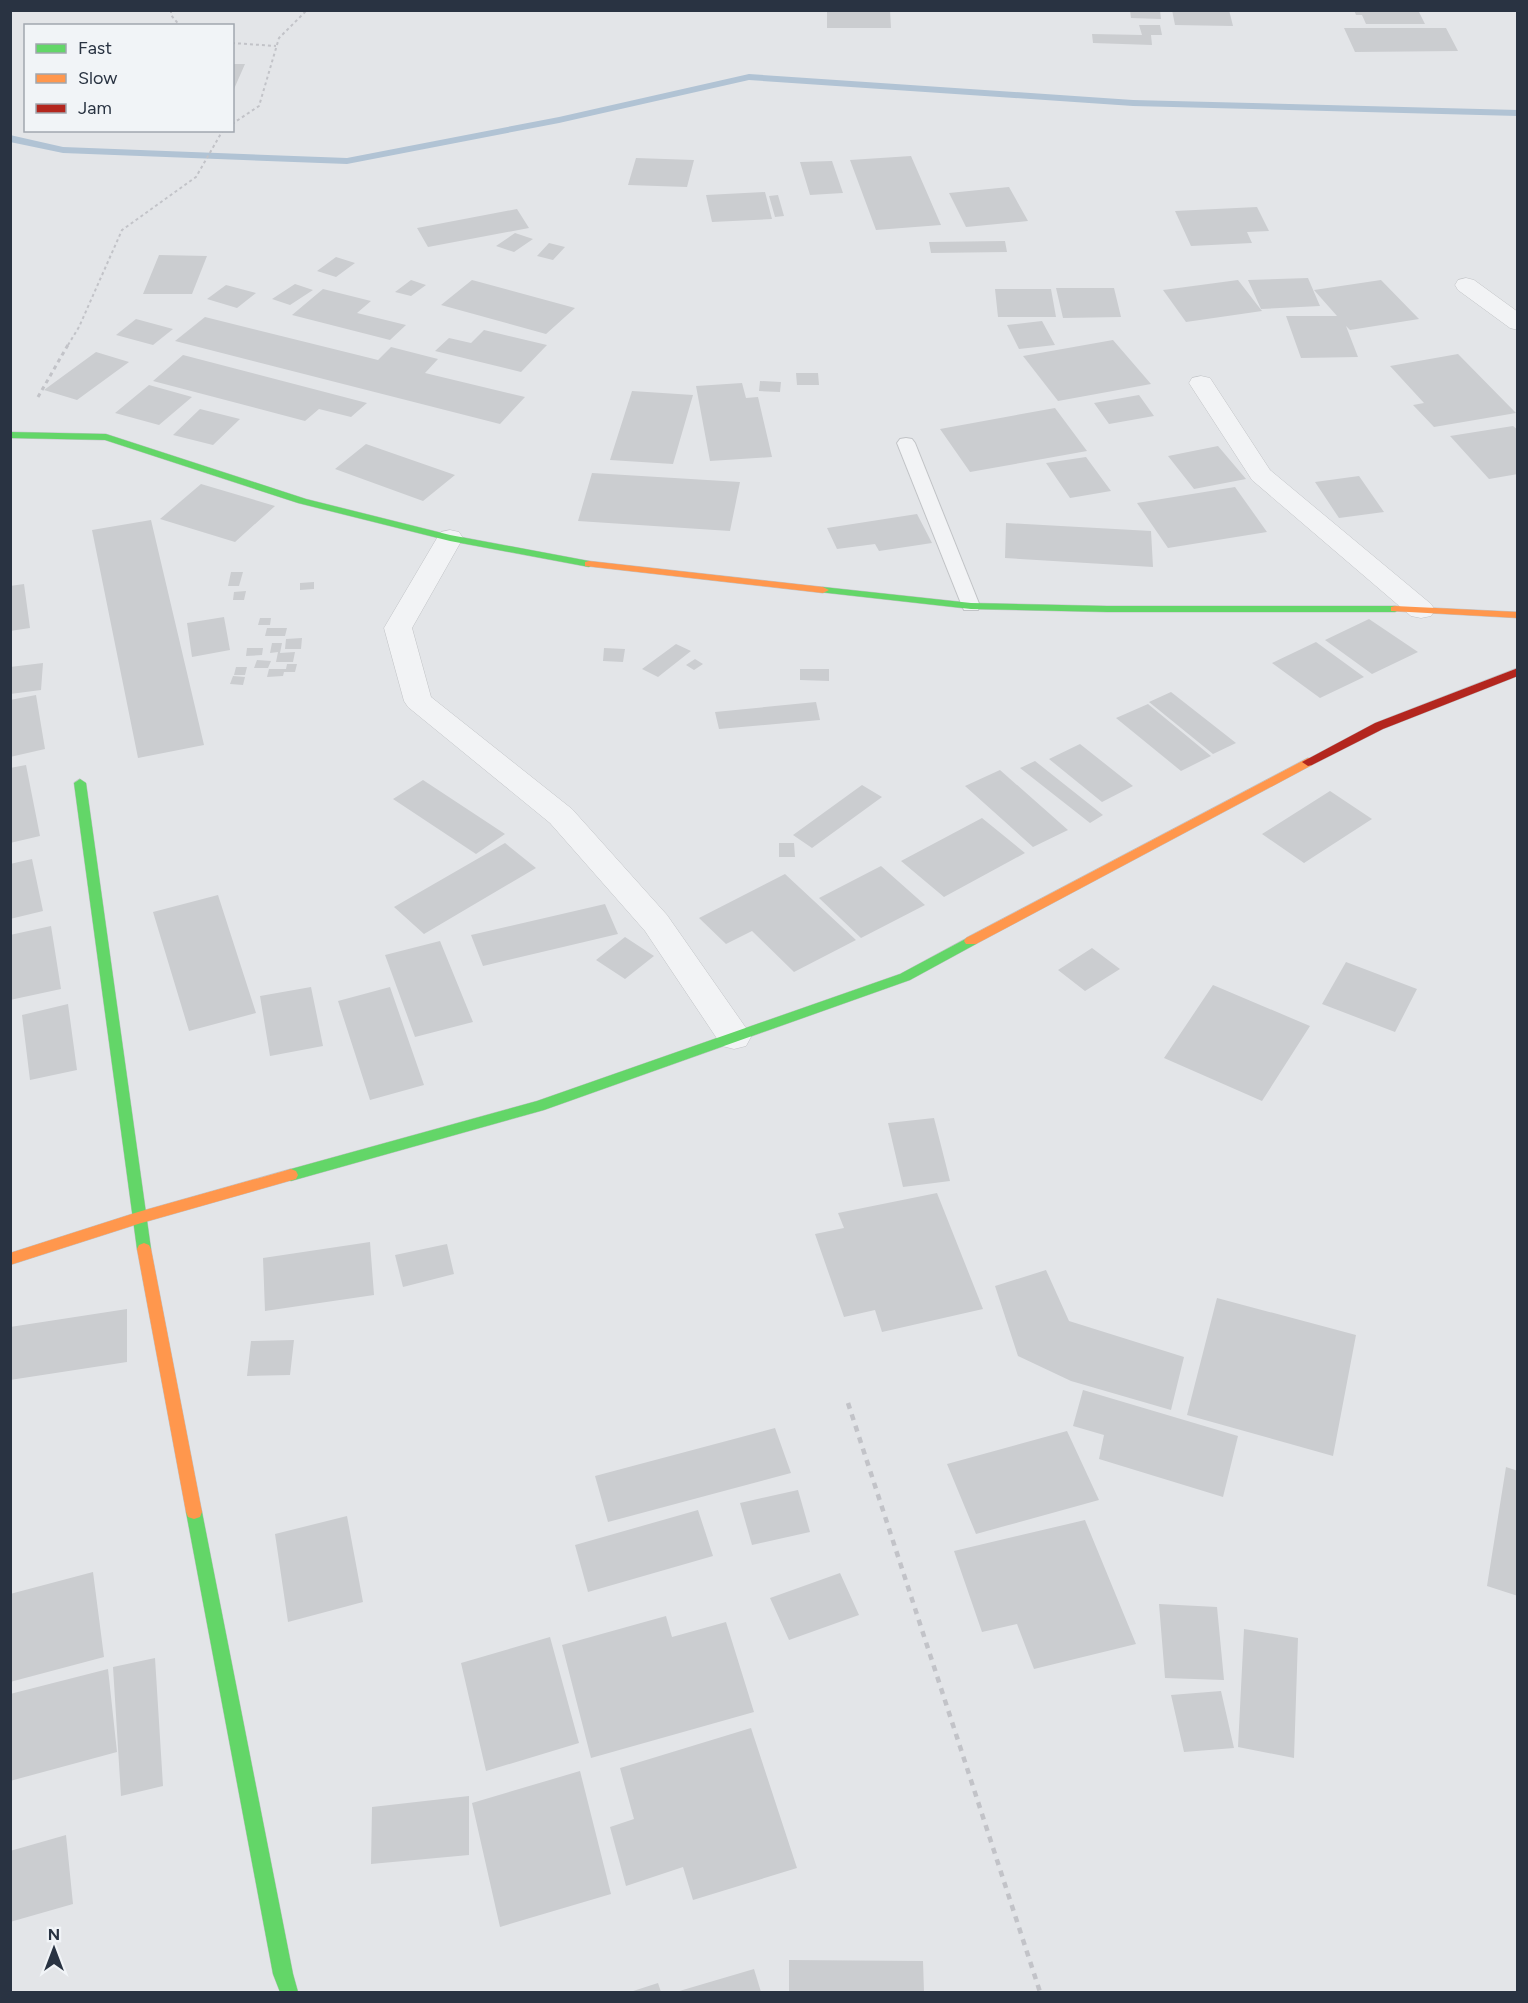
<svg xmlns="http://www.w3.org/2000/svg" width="1528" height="2003" viewBox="0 0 1528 2003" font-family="Figtree,sans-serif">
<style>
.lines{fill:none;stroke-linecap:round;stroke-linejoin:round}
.stream{fill:#b1c3d4;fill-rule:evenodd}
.building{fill:#cbcdd0}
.lane-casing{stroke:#c1c3c6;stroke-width:2}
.street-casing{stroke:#c1c3c6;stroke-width:1}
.fast-casing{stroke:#c1c3c6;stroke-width:1}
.slow-casing{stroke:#c1c3c6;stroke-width:1}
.jam-casing{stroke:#c1c3c6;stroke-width:1}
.path-far2{stroke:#c2c3c8;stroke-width:2;stroke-dasharray:3 3;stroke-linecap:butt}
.path-far1{stroke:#c2c3c8;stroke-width:3;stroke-dasharray:4 4;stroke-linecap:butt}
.path{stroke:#c2c3c8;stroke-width:4.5;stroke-dasharray:6 6;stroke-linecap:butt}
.lane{fill:#f2f3f5;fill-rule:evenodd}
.street{fill:#f2f3f5;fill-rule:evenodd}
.fast{fill:#63d668;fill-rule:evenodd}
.slow{fill:#ff974d;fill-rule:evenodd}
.jam{fill:#b3261e;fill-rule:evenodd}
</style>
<rect width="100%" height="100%" fill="#e3e5e8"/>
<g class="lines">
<path class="stream" d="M749,74L1133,100L1518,110V116L1133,106L749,80L559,123L347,164L63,153L10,142V135L63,147L347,158L559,117Z"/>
</g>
<path class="building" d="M827,10H890L891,28H827Z
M1130,10H1160L1161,19L1131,18Z
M1172,10H1229L1233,26L1175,25Z
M1354,10H1418L1425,24H1366L1362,15H1356Z
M1139,25H1160L1162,35H1151L1152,45L1093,43L1092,34L1142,35Z
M1344,28H1446L1458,51L1355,52Z
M232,64H245L234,89H232Z
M911,156L941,225L876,230L850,160Z
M636,158L694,160L687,187L628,185Z
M832,161L843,193L810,195L800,162Z
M1009,187L1028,221L966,227L949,193Z
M765,192L772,219L712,222L706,195Z
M778,195L784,216L775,217L769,196Z
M1257,207L1269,231L1247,232L1252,243L1191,246L1175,211Z
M517,209L529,228L428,247L417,228Z
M515,233L533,239L514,252L496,246Z
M1005,241L1007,252L931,253L929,242Z
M549,243L565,247L553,260L537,256Z
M159,255L207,256L192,294H143Z
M336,257L355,263L336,277L317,271Z
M1308,278L1320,306L1261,309L1248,280Z
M411,280L426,285L411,296L395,292Z
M472,280L575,308L546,334L441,305Z
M1238,280L1262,311L1186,322L1163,290Z
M1381,280L1419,319L1350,330L1346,326L1358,357L1301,358L1286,316H1337L1314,290Z
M295,284L313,290L290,305L272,299Z
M226,285L256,293L237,308L207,299Z
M1056,288H1114L1121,317L1063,318Z
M323,289L371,301L357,313L406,325L390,340L292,315Z
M995,289H1051L1056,317H998Z
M205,317L378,360L391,347L438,359L425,373L525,397L500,424L175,341Z
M136,319L173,329L153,345L116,335Z
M1042,321L1055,345L1019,349L1007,325Z
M484,330L547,345L521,372L435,351L449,338L471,343Z
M1113,340L1151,384L1058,401L1023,356Z
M96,352L129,362L77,400L44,390Z
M1458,354L1516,413L1434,427L1413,405L1424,403L1390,366Z
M183,355L367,403L351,417L319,409L305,421L153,381Z
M796,373H818L819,385H797Z
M760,381L781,382L780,392L759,391Z
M742,383L746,398L758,397L772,457L710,461L696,386Z
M149,385L192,397L159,425L115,413Z
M632,391L693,395L673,464L610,460Z
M1139,395L1154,416L1109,424L1094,403Z
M1055,408L1087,451L970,472L940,429Z
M200,409L240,419L213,445L173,435Z
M1513,426L1518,430V474L1489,479L1450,436Z
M366,444L455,475L423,501L335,469Z
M1218,446L1246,479L1194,489L1168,456Z
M1086,457L1111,491L1070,498L1046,463Z
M592,473L740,482L730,531L578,521Z
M1359,476L1384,512L1339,518L1315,482Z
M201,484L275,506L235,542L160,519Z
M1235,487L1267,532L1168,548L1137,503Z
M917,514L932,543L879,551L875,544L837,549L827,528Z
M151,520L204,745L138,758L92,530Z
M1006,523L1151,531L1153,567L1005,558Z
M231,572H243L239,586H228Z
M314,582V589L300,590V583Z
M24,584L30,628L10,631V586Z
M246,591L244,600H233L234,592Z
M224,617L230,650L192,657L187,623Z
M260,618H271L270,625H258Z
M1369,619L1418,652L1372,674L1325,640Z
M267,628H287L285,636H265Z
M302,638L301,649H285L286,639Z
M1316,642L1364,677L1320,698L1272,663Z
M272,643H282L280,653L295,652L293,662H276L278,652L270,653Z
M676,644L691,651L658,677L642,669Z
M247,648H263L262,655L246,656Z
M604,648L625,649L623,662L603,661Z
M695,659L703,664L694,670L686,665Z
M257,660L271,661L268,668H254Z
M43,663L41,690L10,694V667Z
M287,664H297L295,672H284L283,676L267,677L269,669H286Z
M236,667H247L245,675H234Z
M800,669H829V681L800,680Z
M233,676L245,677L243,685L230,684Z
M1171,692L1236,743L1213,754L1149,702Z
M36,695L45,749L10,757V700Z
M816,702L820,720L719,729L715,712Z
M1148,704L1211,756L1181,771L1116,718Z
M1080,744L1133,786L1102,802L1049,759Z
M1035,761L1103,815L1090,823L1020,768Z
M26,765L40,836L10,843V768Z
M1000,770L1068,830L1033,847L965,786Z
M423,780L505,834L476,854L393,799Z
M862,785L882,797L812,848L793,835Z
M1330,791L1372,819L1304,863L1262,834Z
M982,818L1025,853L944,897L901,861Z
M505,843L536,868L424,934L394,907Z
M779,843H794L795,857H779Z
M32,859L43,911L10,919V864Z
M881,866L925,905L861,938L819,898Z
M785,874L856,940L794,972L752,931L726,944L699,918Z
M218,895L256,1013L189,1031L153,912Z
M605,904L618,934L483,966L471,935Z
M51,926L61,989L10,1000V935Z
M625,937L654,956L625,979L596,960Z
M440,941L473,1022L415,1037L385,955Z
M1092,948L1120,969L1085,991L1058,970Z
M1346,962L1417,989L1395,1032L1322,1004Z
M1213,985L1310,1026L1262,1101L1164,1058Z
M311,987L323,1046L270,1056L260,996Z
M390,987L424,1085L370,1100L338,1001Z
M68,1004L77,1070L30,1080L22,1015Z
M934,1118L950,1181L903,1187L888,1123Z
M937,1193L983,1309L882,1332L875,1310L844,1317L815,1234L844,1228L838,1213Z
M370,1242L374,1295L265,1311L263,1258Z
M447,1244L454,1274L403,1287L395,1255Z
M1046,1270L1069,1321L1184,1357L1171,1410L1071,1381L1018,1356L995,1286Z
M1217,1298L1356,1335L1333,1456L1187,1415Z
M127,1309V1362L10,1380V1327Z
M294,1340L290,1375L247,1376L251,1341Z
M1083,1390L1238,1436L1223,1497L1099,1459L1104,1435L1073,1426Z
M775,1428L791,1473L608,1522L595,1476Z
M1067,1431L1099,1500L976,1534L947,1464Z
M1506,1467L1518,1471V1596L1487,1586Z
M798,1490L810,1532L752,1545L740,1503Z
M698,1510L713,1556L588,1592L575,1545Z
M347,1516L363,1602L288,1622L275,1534Z
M1085,1520L1136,1644L1034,1669L1017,1624L982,1632L954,1551Z
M93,1572L104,1657L10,1682V1594Z
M840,1573L859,1615L789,1640L770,1598Z
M1159,1604L1217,1607L1224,1680L1165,1678Z
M666,1616L672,1637L726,1622L754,1712L591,1758L562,1645Z
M1244,1629L1298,1638L1294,1758L1238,1747Z
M550,1637L579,1743L486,1771L461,1663Z
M155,1658L163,1786L121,1796L113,1667Z
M108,1669L117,1752L10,1781V1694Z
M1221,1691L1234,1748L1184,1752L1171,1695Z
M751,1728L797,1868L693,1900L683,1867L626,1886L610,1827L634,1819L620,1768Z
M580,1771L611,1894L500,1927L472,1803Z
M469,1796V1855L371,1864L372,1807Z
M66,1835L73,1904L10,1922V1851Z
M789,1960L923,1961L924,1992H789Z
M754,1969L761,1992H676Z
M658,1983L661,1992H630Z"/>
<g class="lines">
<g class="lane-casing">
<path id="lane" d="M906,438L912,439L915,443L980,606L978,610H964L962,606L897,443L900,439Z"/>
</g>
<g class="street-casing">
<path id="street" d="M1466,278L1474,280L1518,312V330L1510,328L1458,290L1455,285L1458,280Z
M1201,376L1210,378L1270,470L1431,604L1435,610L1431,616L1421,618L1411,616L1252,480L1189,383L1192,378Z
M450,530L459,532L463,538L412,628L431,697L572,809L667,915L746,1028L751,1037L746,1046L734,1049L722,1046L645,931L550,823L408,707L404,701L384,628L437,538L441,532Z"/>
</g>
<g class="fast-casing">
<path id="fast" d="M10,432L106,434L306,499L450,535L589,561L594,564L589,567L450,541L298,503L105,440L10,438Z
M823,587L971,603L1107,606H1395L1401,609L1395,612H1107L971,609L819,592L817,590Z
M80,779L86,783L151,1249L149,1253L144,1255L139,1253L137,1249L74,783Z
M971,936L978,941L976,944L910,980L544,1110L291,1181L286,1179L284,1175L286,1171L291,1169L537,1101L900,974Z
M194,1505L200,1507L202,1512L293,1974L298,1992H280L273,1974L186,1512L188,1507Z"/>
</g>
<g class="slow-casing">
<path id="slow" d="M589,561L823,587L829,590L823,593L585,566V562Z
M1395,606L1518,612V618L1391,611V607Z
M1308,758L1312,759L1314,762L1312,765L976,944H966L964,941L966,938Z
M291,1169L296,1171L298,1175L296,1179L138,1224L10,1265V1253L138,1212Z
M144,1243L149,1245L151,1249L202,1512L200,1517L194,1519L188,1517L186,1512L137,1249L139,1245Z"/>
</g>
<g class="jam-casing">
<path id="jam" d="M1518,668V676L1383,729L1312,765L1308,766L1302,762L1375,723Z"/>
</g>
<path class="path-far2" d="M171,10V15L180,26
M232,43L276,46
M232,124L259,106L279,38L307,10
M68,345L79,327L122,230L196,177L223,130"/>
<path class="path-far1" d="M38,397L69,343"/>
<path class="path" d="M848,1403L1040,1992"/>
<use href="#lane" class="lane"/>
<use href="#street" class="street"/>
<use href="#fast" class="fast"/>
<use href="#slow" class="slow"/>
<use href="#jam" class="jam"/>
</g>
<rect width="1528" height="2003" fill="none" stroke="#293342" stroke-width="24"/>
<rect x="24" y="24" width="210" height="108" fill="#f1f4f7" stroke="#a1a7af" stroke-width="1.5"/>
<rect x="36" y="44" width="30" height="9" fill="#63d668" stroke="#a1a7af" stroke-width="1.5"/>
<text x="78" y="54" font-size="18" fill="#293342">Fast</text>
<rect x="36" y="74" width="30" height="9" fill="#ff974d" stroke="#a1a7af" stroke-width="1.5"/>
<text x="78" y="84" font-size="18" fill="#293342">Slow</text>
<rect x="36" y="104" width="30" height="9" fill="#b3261e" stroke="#a1a7af" stroke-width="1.5"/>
<text x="78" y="114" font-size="18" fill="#293342">Jam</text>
<g transform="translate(54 1949)" stroke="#f1f4f7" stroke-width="4.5" paint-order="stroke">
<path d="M0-4.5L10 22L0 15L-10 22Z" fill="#293342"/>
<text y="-9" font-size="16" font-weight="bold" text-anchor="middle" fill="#293342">N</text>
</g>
</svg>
